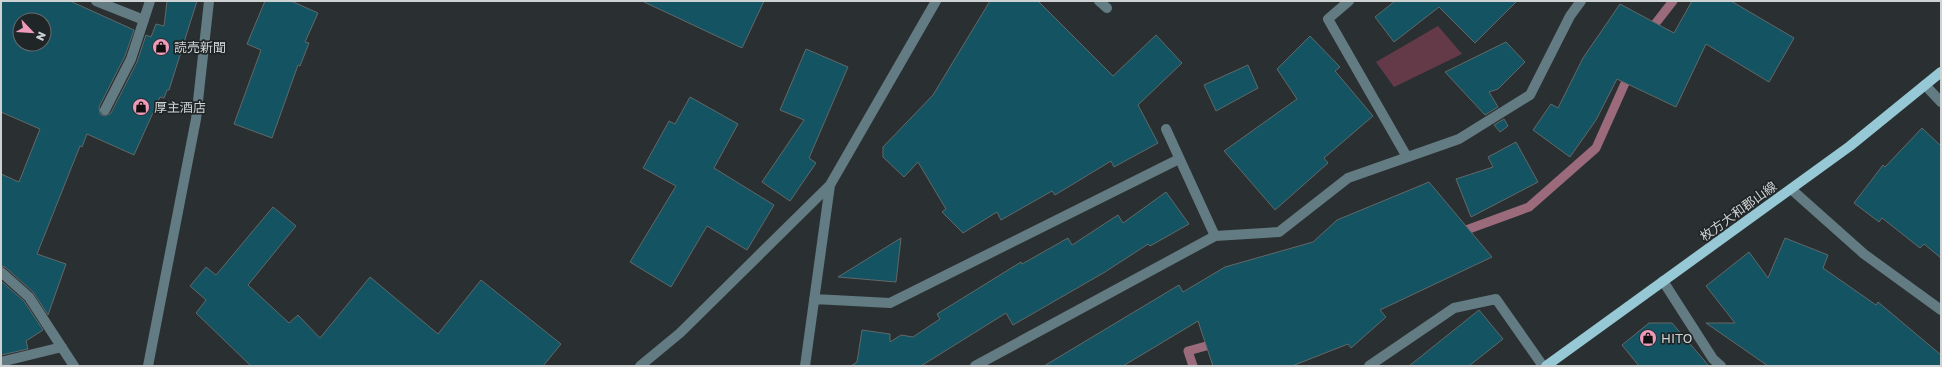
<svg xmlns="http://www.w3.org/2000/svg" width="1942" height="367" viewBox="0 0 1942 367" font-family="'Golos Text','Noto Sans JP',sans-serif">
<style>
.green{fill:#643a49}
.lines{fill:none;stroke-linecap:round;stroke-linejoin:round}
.stream{stroke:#9b6b7c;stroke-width:9}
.building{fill:#135362;stroke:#626869;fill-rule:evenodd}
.minor{stroke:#637b82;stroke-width:10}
.major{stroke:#96c8d6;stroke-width:10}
.labels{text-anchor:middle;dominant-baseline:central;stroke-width:3.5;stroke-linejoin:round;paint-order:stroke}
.poi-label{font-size:13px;fill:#cfd2d3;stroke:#202627;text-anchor:start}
.street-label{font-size:13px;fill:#cfd2d3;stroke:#202627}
</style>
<rect width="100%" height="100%" fill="#2a3031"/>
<path class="green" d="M1438,26L1462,54L1394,87L1376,62Z"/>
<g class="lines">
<path class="stream" d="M1648,33L1673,1
M1458,233L1529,207L1596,148L1630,72
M1193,366L1188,351L1217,343"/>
</g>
<path class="building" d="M1,1H70L134,30L125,56L99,107L100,114L105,116L111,113L137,62L146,35L151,37L156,24L164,26L167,1H197L169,90H167L164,98L160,97L134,155L87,134L82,147L80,146L37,254L66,264L48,315L33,292L5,267L1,266V174L19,182L40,129L1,112ZM20,20H44V44H20Z
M265,1H291L318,13L305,42L309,43L300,66L298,65L272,138L234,124L261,50L247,44Z
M642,1H764L742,48Z
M990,1H1038L1113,76L1156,35L1182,63L1138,105L1158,143L1114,167L1111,161L1055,195L1052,191L1001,220L997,212L963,233L942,212L946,209L918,162L904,177L883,157V147L933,95Z
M1395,1H1517L1475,43L1439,7L1394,42L1375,17Z
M1692,1H1731L1794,38L1769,82L1706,44L1676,107L1617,79L1596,120L1570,157L1533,130L1551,104L1558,108L1583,58L1620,4L1674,33Z
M1310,36L1340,67L1335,71L1373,116L1324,158L1328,163L1275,210L1224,151L1297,99L1277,69Z
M1506,42L1525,62L1498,89L1489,92L1498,107L1485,115L1445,72Z
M806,49L848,67L809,158L816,163L790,201L762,182L804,120L780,110Z
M1248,65L1258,88L1216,111L1204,85Z
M690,97L738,124L714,168L774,205L747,250L707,226L671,287L630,262L676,186L643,168L669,121L675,124Z
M1504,119L1508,126L1500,132L1494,125Z
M1922,128L1941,146V258L1924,244L1920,248L1882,218L1879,222L1854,203L1883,165L1885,167Z
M1516,142L1538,182L1471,217L1456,179L1493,167L1488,157Z
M1429,182L1492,257L1380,310L1386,317L1351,348L1348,344L1292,366H1213L1198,321L1123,366H1044L1179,285L1183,292L1225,267L1313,242L1337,220Z
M1166,192L1189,224L1150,246L1148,244L1105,272L1013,325L1006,313L921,366H851L857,362L862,330L890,334V342L901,335L913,337L940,319L937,314L1021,262L1022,264L1068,238L1072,245L1118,215L1123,223Z
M273,207L296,226L248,285L289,323L298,315L320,338L370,277L438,334L481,280L561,344L543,366H251L196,313L206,300L190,286L206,267L216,275Z
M901,238L896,282L838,277Z
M1785,238L1828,255L1823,268L1876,305L1878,302L1903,323L1941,355V366H1768L1706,323H1735L1706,286L1749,252L1768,278Z
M1,281L24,301L43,330L26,341L28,349L1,355Z
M1479,310L1503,339L1469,366H1409Z
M1649,323H1672L1709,366H1639L1622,345Z"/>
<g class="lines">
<path class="minor" d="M96,1L144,20
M1099,1L1107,8
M1349,1L1328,19L1407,157
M1925,85L1941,102
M105,110L131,59L150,1
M1166,129L1215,236
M1791,189L1864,254L1941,310
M1,272L29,297L74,366
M1663,281L1713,359L1721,366
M814,299L890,303L1179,159
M1,362L62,347
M148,366L196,119L209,1
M640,366L680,333L830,185
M805,366L830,185L936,1
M975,366L1215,236L1279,232L1348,178L1459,139L1530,95L1570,16L1581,1
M1369,366L1454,308L1496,299L1543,366"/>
<path class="major" d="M1546,366L1850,146L1941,72"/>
</g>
<defs>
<g id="shop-disc" transform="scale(0.9)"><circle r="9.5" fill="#ef9ab8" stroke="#202627"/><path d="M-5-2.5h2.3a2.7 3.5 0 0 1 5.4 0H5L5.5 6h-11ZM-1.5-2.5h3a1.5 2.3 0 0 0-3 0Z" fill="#111"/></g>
</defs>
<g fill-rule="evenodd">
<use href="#shop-disc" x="161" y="47"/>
<use href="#shop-disc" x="141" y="107"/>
<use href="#shop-disc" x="1648" y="338"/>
</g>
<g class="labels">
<g class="poi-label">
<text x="174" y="47">読売新聞</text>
<text x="154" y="107">厚主酒店</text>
<text x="1661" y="338">HITO</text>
</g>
<g class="street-label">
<text transform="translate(1738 211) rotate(-36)">枚方大和郡山線</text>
</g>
</g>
<rect width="1942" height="367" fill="none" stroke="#cfd2d3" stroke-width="4"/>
<g transform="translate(32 32) rotate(115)"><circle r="19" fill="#202627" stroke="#666b6c"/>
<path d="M0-3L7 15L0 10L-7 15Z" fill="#ef9ab8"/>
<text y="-6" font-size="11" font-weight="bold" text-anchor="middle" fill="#cfd2d3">N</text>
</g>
</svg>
